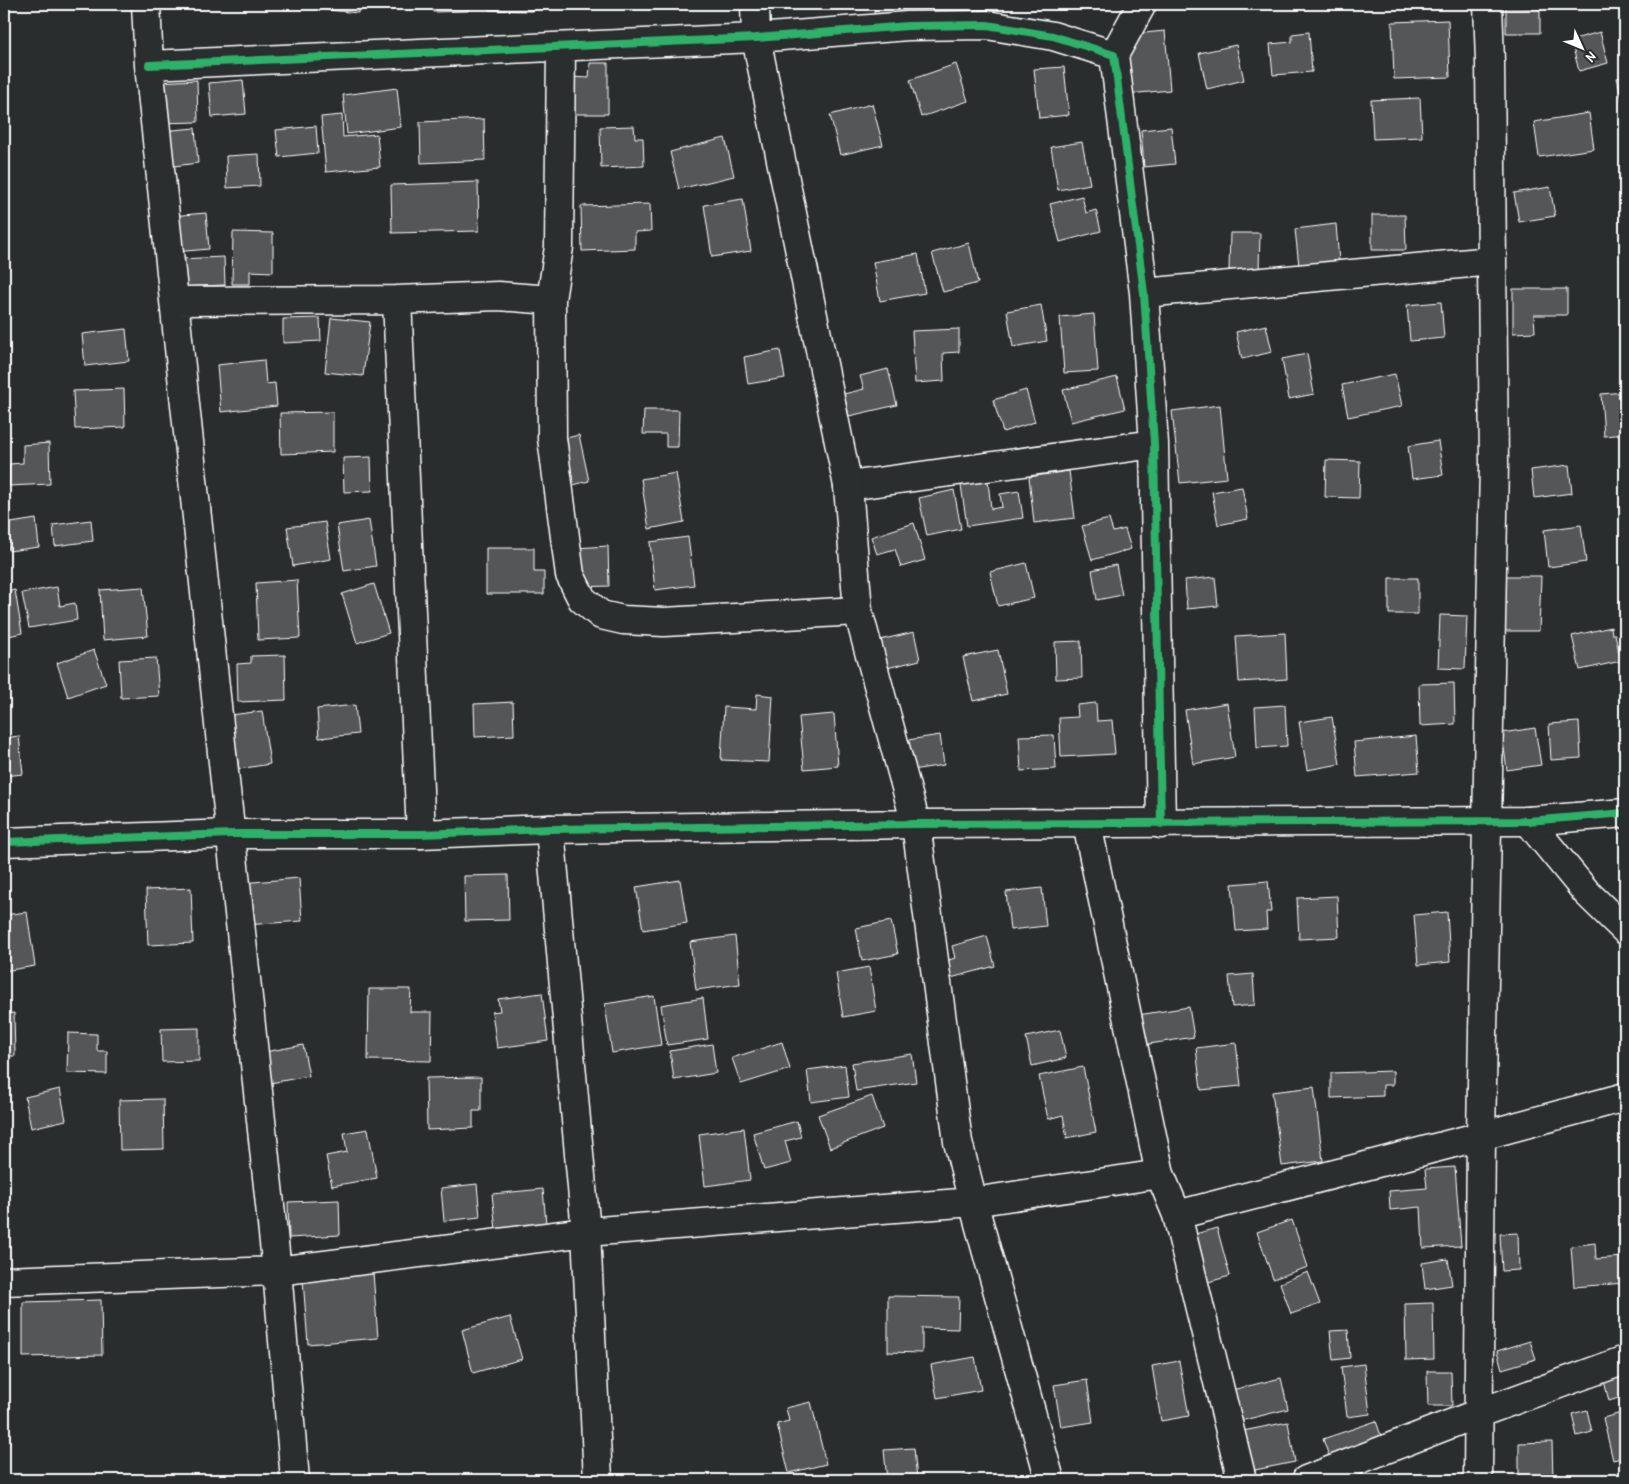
<svg xmlns="http://www.w3.org/2000/svg" width="1629" height="1484" viewBox="0 0 1629 1484" font-family="'Patrick Hand',sans-serif">
<style>
.building{fill:#555758;stroke:#fff}
.lines{fill:none;stroke-linecap:round;stroke-linejoin:round}
.minor-casing{stroke:#fff;stroke-width:31}
.tertiary-casing{stroke:#fff;stroke-width:31}
.minor{stroke:#2a2d2e;stroke-width:28}
.tertiary{stroke:#2a2d2e;stroke-width:28}
.cycleway-casing{stroke:#2a2d2e;stroke-width:11}
.cycleway{stroke:#2db169;stroke-width:8}
</style>
<rect width="100%" height="100%" fill="#2a2d2e"/>
<filter id="ink" filterUnits="userSpaceOnUse"><feTurbulence type="fractalNoise" baseFrequency=".02" numOctaves="2"/><feDisplacementMap in="SourceGraphic" scale="10" xChannelSelector="R" yChannelSelector="G"/><feConvolveMatrix kernelMatrix="1 2 1 2 8 2 1 2 1" color-interpolation-filters="sRGB"/></filter>
<g filter="url(#ink)">
<path class="building" d="M311,4H359L358,13L310,8Z
M433,4H468V11L433,12Z
M489,4H532V11L489,10Z
M875,4H906L904,25L873,21Z
M1506,7L1540,8V33H1506Z
M1448,20L1450,77L1394,79L1392,22Z
M1165,31L1170,90L1129,94L1124,35Z
M1309,32L1312,72L1273,75L1270,44L1292,42V34Z
M1600,32L1608,63L1579,71L1571,40Z
M1236,45L1244,80L1207,89L1199,53Z
M590,63H608V114H571V77L589,78Z
M956,64L968,101L921,117L910,80Z
M1064,67L1069,115L1039,118L1034,69Z
M1625,76V112L1617,78Z
M197,80L198,122L158,123V82Z
M243,80L246,114L212,117L209,83Z
M397,88L401,127L347,134L343,95Z
M1420,98L1422,137L1373,139L1371,100Z
M872,104L883,145L840,155L830,115Z
M1589,113L1594,149L1539,157L1534,122Z
M342,115L343,137L377,134L380,167L326,172L321,117Z
M484,119L485,160L421,163L420,122Z
M316,126L318,153L279,157L276,130Z
M634,126L635,138H643L644,166L601,168L600,127Z
M1171,127L1175,164L1144,167L1141,130Z
M195,128L198,163L166,167L162,131Z
M725,138L734,176L679,189L670,152Z
M1082,142L1090,184L1058,190L1051,147Z
M259,154L260,186L227,188L226,156Z
M478,182L479,231L392,233L391,185Z
M1550,187L1555,216L1519,222L1514,193Z
M1082,196L1086,213L1096,210L1101,231L1060,242L1050,204Z
M743,199L751,251L712,257L704,205Z
M650,204L651,231L635,232V249L582,251L581,206Z
M206,213L209,249L174,252L171,216Z
M1372,215H1405L1406,250H1372Z
M1336,224L1339,262L1299,266L1295,229Z
M233,232L273,233V272L250,271V284H232Z
M1230,233H1260L1259,270H1229Z
M969,243L978,283L943,292L932,253Z
M918,254L925,293L880,301L873,262Z
M224,257L225,285L179,287L178,259Z
M1513,289H1567V315H1534L1535,332L1513,333Z
M1441,302L1444,338L1410,341L1407,305Z
M1041,305L1047,341L1013,347L1007,311Z
M1094,314L1098,371L1064,373L1060,317Z
M320,318L321,341L283,343V319Z
M331,318L370,322L363,376L325,372Z
M1266,325L1272,352L1242,359L1236,332Z
M126,329L129,361L85,366L82,334Z
M959,329V352L943,353L944,381L915,383L912,331Z
M780,350L785,378L748,384L744,357Z
M1307,354L1314,394L1289,399L1282,359Z
M264,360L266,384L275,383L277,406L221,412L217,365Z
M888,369L897,405L849,416L844,394L864,389L860,376Z
M1395,374L1402,406L1348,417L1342,385Z
M1117,377L1125,409L1071,422L1063,390Z
M124,389L125,427L75,429L73,391Z
M1026,390L1035,422L1003,432L993,400Z
M1625,392V434L1604,436L1601,394Z
M1220,405L1227,478L1180,483L1172,411Z
M644,410H679L678,447H666V434H643Z
M333,412V452L281,454L280,413Z
M579,435L589,481L561,488L550,442Z
M1438,441L1443,475L1412,479L1408,446Z
M49,443L50,484L9,486V464L23,463V445Z
M371,457L372,491L344,492L343,458Z
M1326,460L1360,461L1359,498L1325,497Z
M1569,465L1572,493L1534,498L1531,470Z
M1069,471L1075,518L1034,523L1029,477Z
M676,473L684,522L649,529L641,479Z
M988,481L991,509L1002,507L1000,494L1019,491L1023,518L967,526L961,485Z
M1242,487L1248,519L1218,525L1212,492Z
M954,490L961,529L927,536L919,498Z
M36,519L39,547L9,551L5,524Z
M1109,519L1113,532L1125,529L1131,549L1092,560L1082,526Z
M91,520L93,541L55,546L53,525Z
M369,520L376,566L344,571L337,525Z
M325,522L331,559L293,566L287,527Z
M914,523L925,560L901,567L895,549L877,554L871,537Z
M1581,525L1586,562L1548,567L1544,530Z
M688,537L694,585L655,590L650,542Z
M608,546L609,586L577,587L575,548Z
M486,548H534V572H544V594H486Z
M1026,563L1034,598L998,606L990,572Z
M1116,565L1122,595L1097,600L1092,570Z
M1506,576H1541L1539,631H1505Z
M1215,577L1218,606L1187,609L1185,580Z
M1389,578H1418V614H1389Z
M297,580L300,638L258,640L256,583Z
M374,584L389,633L357,643L342,594Z
M57,587L60,606L75,603L77,620L29,628L22,593Z
M143,587L148,636L103,640L100,590Z
M15,590L22,633L4,637V592Z
M1625,603V624L1624,625L1622,604Z
M1440,615L1467,616L1465,669L1438,668Z
M1611,627L1612,634H1615L1621,661L1580,670L1572,636Z
M914,632L920,660L887,668L880,640Z
M1285,633L1287,679L1239,682L1236,636Z
M1081,641L1082,678L1056,679L1055,642Z
M94,650L106,684L68,697L57,663Z
M998,650L1007,694L973,701L963,657Z
M285,655L286,700L238,702L237,664L251,663V656Z
M156,658L159,696L121,698L119,660Z
M1454,683L1455,724L1420,726L1419,684Z
M757,694L773,696L769,762L721,760L724,707L756,709Z
M513,702L514,735L475,737L474,704Z
M1096,703L1097,721L1112,720L1115,754L1061,757L1059,718L1078,717L1077,705Z
M1227,703L1235,757L1193,764L1185,710Z
M355,705L358,734L319,738L317,709Z
M1285,705L1287,746L1257,748L1255,707Z
M262,711L270,764L239,769L231,715Z
M834,714L838,766L804,769L799,717Z
M1332,717L1340,764L1307,770L1299,722Z
M1579,722L1581,758L1551,760L1549,724Z
M1535,728L1541,765L1507,770L1502,733Z
M940,735L944,765L912,770L908,740Z
M1054,735L1056,769L1021,771L1019,736Z
M19,736L23,774L4,776V738Z
M1416,736L1419,772L1357,777L1354,742Z
M508,875L509,920L465,921L464,876Z
M299,878L302,921L245,925L242,883Z
M680,880L687,923L643,930L636,887Z
M1268,881L1271,912H1266L1267,929L1236,931L1232,884Z
M191,888L193,943L148,945L146,890Z
M1042,888L1046,926L1010,930L1006,892Z
M1337,896L1339,937L1299,939L1297,898Z
M27,912L35,966L4,971V915Z
M1447,912L1450,962L1418,965L1414,915Z
M891,921L898,954L862,961L856,928Z
M735,936L740,984L696,990L690,942Z
M987,936L995,966L947,979L943,962L955,958L952,946Z
M869,967L876,1011L843,1017L836,973Z
M1253,974L1255,1005L1232,1007L1229,976Z
M369,989H411L410,1012H432L431,1061L368,1060Z
M542,993L548,1041L497,1048L492,1012L500,1011L498,999Z
M654,996L661,1045L612,1053L605,1004Z
M703,998L708,1039L667,1045L661,1005Z
M1189,1007L1194,1037L1143,1045L1138,1015Z
M14,1013L15,1056H4V1014Z
M199,1028V1061L162,1062L161,1029Z
M1060,1030L1066,1058L1032,1066L1026,1037Z
M68,1033L97,1034V1051H107V1074L67,1073Z
M782,1042L790,1069L741,1084L732,1058Z
M1236,1043L1241,1086L1201,1090L1196,1048Z
M712,1044L716,1073L674,1080L670,1051Z
M303,1045L309,1076L265,1084L259,1053Z
M912,1054L916,1082L856,1091L852,1063Z
M845,1065L849,1097L811,1102L807,1070Z
M1083,1067L1096,1132L1067,1138L1063,1115L1048,1119L1039,1076Z
M1393,1071V1085H1383V1096L1331,1098V1073Z
M481,1077V1111H473V1128L427,1130L426,1078Z
M1314,1087L1323,1161L1282,1166L1272,1092Z
M60,1089L66,1120L31,1128L25,1097Z
M872,1096L883,1128L830,1148L818,1115Z
M163,1099L164,1149L120,1150L119,1100Z
M797,1121L801,1137L785,1141L791,1163L764,1170L753,1133Z
M744,1128L750,1180L705,1186L699,1134Z
M368,1129L377,1178L332,1186L326,1156L347,1152L344,1133Z
M4,1140L8,1170L4,1171Z
M1455,1167L1461,1246L1423,1248L1421,1207L1390,1210L1389,1191L1427,1188L1425,1169Z
M477,1184L480,1217L444,1221L441,1188Z
M543,1189L546,1224L496,1230L492,1194Z
M339,1200L340,1235L289,1238L288,1202Z
M1292,1220L1308,1267L1273,1279L1257,1232Z
M1217,1228L1230,1276L1201,1284L1188,1236Z
M1518,1233L1519,1270L1502,1271L1500,1234Z
M1595,1243L1596,1259L1623,1257L1625,1283L1574,1287L1571,1246Z
M1448,1259L1452,1285L1425,1289L1422,1263Z
M1308,1272L1320,1304L1291,1314L1280,1283Z
M373,1273L378,1338L308,1344L303,1280Z
M888,1296L959,1297L958,1329L922,1328V1353L888,1352Z
M101,1300L102,1355L23,1357V1302Z
M1433,1303L1434,1359L1406,1360L1405,1304Z
M510,1317L522,1359L473,1373L462,1330Z
M1348,1330L1350,1358L1333,1360L1330,1331Z
M1530,1341L1536,1359L1502,1369L1497,1351Z
M975,1357L981,1390L937,1398L931,1365Z
M1179,1361L1189,1416L1161,1421L1152,1366Z
M1364,1364L1370,1414L1347,1417L1341,1367Z
M1427,1371H1451L1452,1406H1428Z
M1625,1375V1396L1609,1401L1604,1381Z
M1281,1378L1288,1409L1236,1422L1228,1391Z
M1087,1380L1093,1422L1061,1427L1054,1385Z
M811,1402L826,1464L789,1473L777,1424L789,1421L786,1408Z
M1587,1410L1592,1432L1577,1436L1572,1414Z
M1625,1412V1457L1613,1460L1603,1418Z
M1376,1421L1383,1442L1330,1459L1323,1439Z
M1288,1422L1295,1462L1240,1473L1233,1433Z
M1552,1442L1553,1480H1519V1443Z
M914,1448L917,1480H887L884,1450Z
M970,1475L972,1480H952Z
M821,1476V1480H782V1479Z
M1378,1476V1480H1357Z"/>
<g class="lines">
<g class="minor-casing">
<path id="minor" d="M146,4L149,65L277,1271L295,1480
M561,47L559,247L551,300L552,438L570,575L582,599L601,615L623,620L664,622L858,611
M1114,55L1142,4
M149,65L756,38L908,26L987,25L1053,36L1114,55L1144,293L1154,444L1161,824
M1144,293L1492,261
M397,300L421,834
M175,301L397,300L498,296L551,300
M848,486L1154,444
M1528,821L1587,893L1625,930
M916,824L958,1142L973,1202L1050,1480
M1087,824L1160,1174L1177,1215L1242,1480
M550,829L586,1232L598,1480
M1177,1215L1481,1136L1625,1097
M4,1281L277,1271L586,1232L973,1202L1160,1174
M1306,1480L1479,1413L1625,1360
M1478,1480L1481,1136L1494,464L1490,62L1488,4"/>
</g>
<g class="tertiary-casing">
<path id="tertiary" d="M755,4L756,38L848,486L858,611L916,824
M4,842L232,834H421L550,829L916,824L1528,821L1625,813"/>
</g>
<use href="#minor" class="minor"/>
<use href="#tertiary" class="tertiary"/>
<g class="cycleway-casing">
<path id="cycleway" d="M149,65L756,38L908,26L987,25L1053,36L1114,55L1144,293L1154,444L1161,824
M4,842L232,834H421L550,829L916,824L1528,821L1625,813"/>
</g>
<use href="#cycleway" class="cycleway"/>
</g>
</g>
<rect width="1629" height="1484" fill="none" stroke="#2a2d2e" stroke-width="20"/>
<rect x="10" y="10" width="1609" height="1464" fill="none" stroke="#fff" stroke-width="2" filter="url(#ink)"/>
<g transform="translate(1582 48) rotate(134)" stroke="#2a2d2e" stroke-width="4" paint-order="stroke">
<path d="M0-4L9 19L0 12L-9 19Z" fill="#ffffff"/>
<text y="-8" font-size="14" font-weight="bold" text-anchor="middle" fill="#ffffff">N</text>
</g>
</svg>
